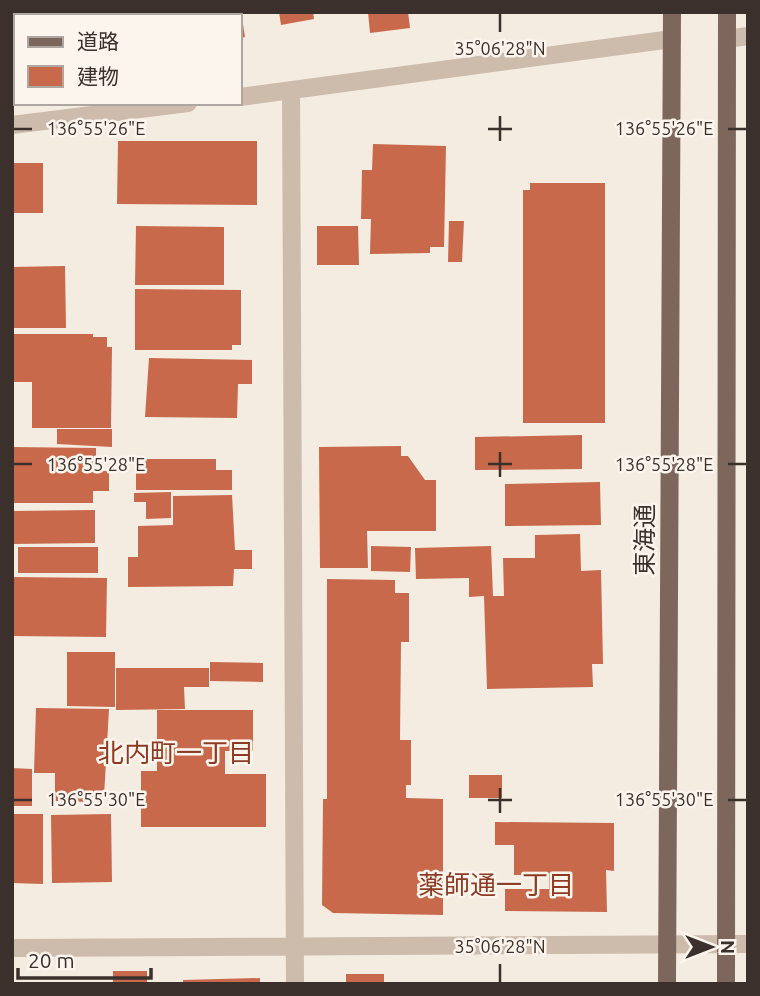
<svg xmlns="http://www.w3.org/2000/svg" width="760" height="996" viewBox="0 0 760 996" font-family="Ubuntu,'Noto Sans JP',sans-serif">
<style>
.building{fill:#c8694b}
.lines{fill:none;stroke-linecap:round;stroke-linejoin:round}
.minor{stroke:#cdbbac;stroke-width:18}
.major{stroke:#7d675c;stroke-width:18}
.ticks{fill:none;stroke:#3b302b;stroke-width:2.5}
.labels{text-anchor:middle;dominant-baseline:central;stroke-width:5;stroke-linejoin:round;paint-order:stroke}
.street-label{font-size:24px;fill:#3b302b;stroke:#fbf5ee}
.neighbourhood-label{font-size:26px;fill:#8c3b22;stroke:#fbf5ee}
.ticks-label{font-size:18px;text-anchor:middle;fill:#3b302b;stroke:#fbf5ee;stroke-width:5;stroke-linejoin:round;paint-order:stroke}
</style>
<rect width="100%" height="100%" fill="#f4ebe1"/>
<path class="building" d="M136,12H180V16H136Z
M210,12H241L245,37L240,38V16H211Z
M279,12H313L314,19L281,25Z
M368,12H408L410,28L370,33Z
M118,141H257V205L117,204Z
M373,144L446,146L444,247H430V253L370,254L371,219H361L362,170H372Z
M12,163H43V213H12Z
M530,183H605V423H523V190H530Z
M449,221H464L462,262H448Z
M136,226L224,227V285H135Z
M317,226H358L359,265H317Z
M65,266L66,328H12V267Z
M135,289L241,290V345H232V350H135Z
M12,334H93V337H107V347H112L111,428H32V382H12Z
M149,358L252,360V384H238L237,418L145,417Z
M57,429H112V447L57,444Z
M582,435V469L475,470V437Z
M401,446V456H408L425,480H436V531H367L368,568H320L319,447Z
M12,447L96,448V471H109V491H93V503H12Z
M136,459H216V470H232V490H136Z
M600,482L601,525L505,526V484Z
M171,492V518L146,519V502H134V493Z
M232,495L235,550H252V569H234L233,586L128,587V557H138V526L173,525V496Z
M95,510V543L12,544V511Z
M580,534L581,571L601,570L603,664H592L593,687L487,689L484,596L469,597V578L416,579L415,548L491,546L493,596H504L503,558H535V535Z
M371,546L411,547L410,572L371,571Z
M18,547H98V573H18Z
M12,577L107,578L106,637L12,636Z
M327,579L395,580V593H409V642H401L400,740H411V785H406V798L443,799V915L333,913L322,905L323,799H327Z
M67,652H115V707L67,706Z
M210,662L263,663V682L210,681Z
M116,668H209V687H184L185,709L116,710Z
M36,708L109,709L104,797H91V802L55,801V773H34Z
M157,710H253V751H225V774H266V827H141V771H157Z
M12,768L32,769V806H12Z
M469,775H502V798H469Z
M12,814H43V884L12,883Z
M111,814L112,882L52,883L51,815Z
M495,822L614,823V871L606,870L607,912L505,911V889H549V875H514V845H495Z
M113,971H147V984H113Z
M346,974H384V984H346Z
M260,978V984H183V980Z"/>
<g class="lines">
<path class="minor" d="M727,39L748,36
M291,91L295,984
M240,97L672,39
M12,125L188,103
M12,948L748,944"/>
<path class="major" d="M667,984L672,12
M726,984L727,12"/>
</g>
<path class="ticks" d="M500,14V32M500,116V141M14,129H32M488,129H512M728,129H746M500,452V477M14,464H32M488,464H512M728,464H746M500,788V813M14,800H32M488,800H512M728,800H746M500,964V982"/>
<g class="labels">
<g class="street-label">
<text transform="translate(644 540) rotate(-90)">東海通</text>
</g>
<g class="neighbourhood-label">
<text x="176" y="752">北内町一丁目</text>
<text x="496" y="884">薬師通一丁目</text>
</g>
</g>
<g class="ticks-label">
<text x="500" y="55">35°06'28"N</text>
<text x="664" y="135">136°55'26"E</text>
<text x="96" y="135">136°55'26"E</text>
<text x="664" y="471">136°55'28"E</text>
<text x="96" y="471">136°55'28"E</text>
<text x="664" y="806">136°55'30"E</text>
<text x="96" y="806">136°55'30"E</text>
<text x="500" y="953">35°06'28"N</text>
</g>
<rect width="760" height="996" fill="none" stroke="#3b302b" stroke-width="28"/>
<rect x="14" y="14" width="228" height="91" fill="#fbf5ee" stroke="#aea6a0" stroke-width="2"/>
<rect x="28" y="37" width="35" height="10" fill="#7d675c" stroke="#aea6a0" stroke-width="2"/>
<text x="77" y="49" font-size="21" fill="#3b302b">道路</text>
<rect x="28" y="66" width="35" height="21" fill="#c8694b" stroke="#aea6a0" stroke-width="2"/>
<text x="77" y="84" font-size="21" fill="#3b302b">建物</text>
<g transform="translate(711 947) rotate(90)" stroke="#fbf5ee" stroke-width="5" paint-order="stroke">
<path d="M0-5L12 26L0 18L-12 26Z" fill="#3b302b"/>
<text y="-10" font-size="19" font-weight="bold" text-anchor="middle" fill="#3b302b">N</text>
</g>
<path d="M18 968v10h133v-10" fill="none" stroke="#3b302b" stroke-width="3.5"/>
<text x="28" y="968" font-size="21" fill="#3b302b" stroke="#fbf5ee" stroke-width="5" paint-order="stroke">20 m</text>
</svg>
